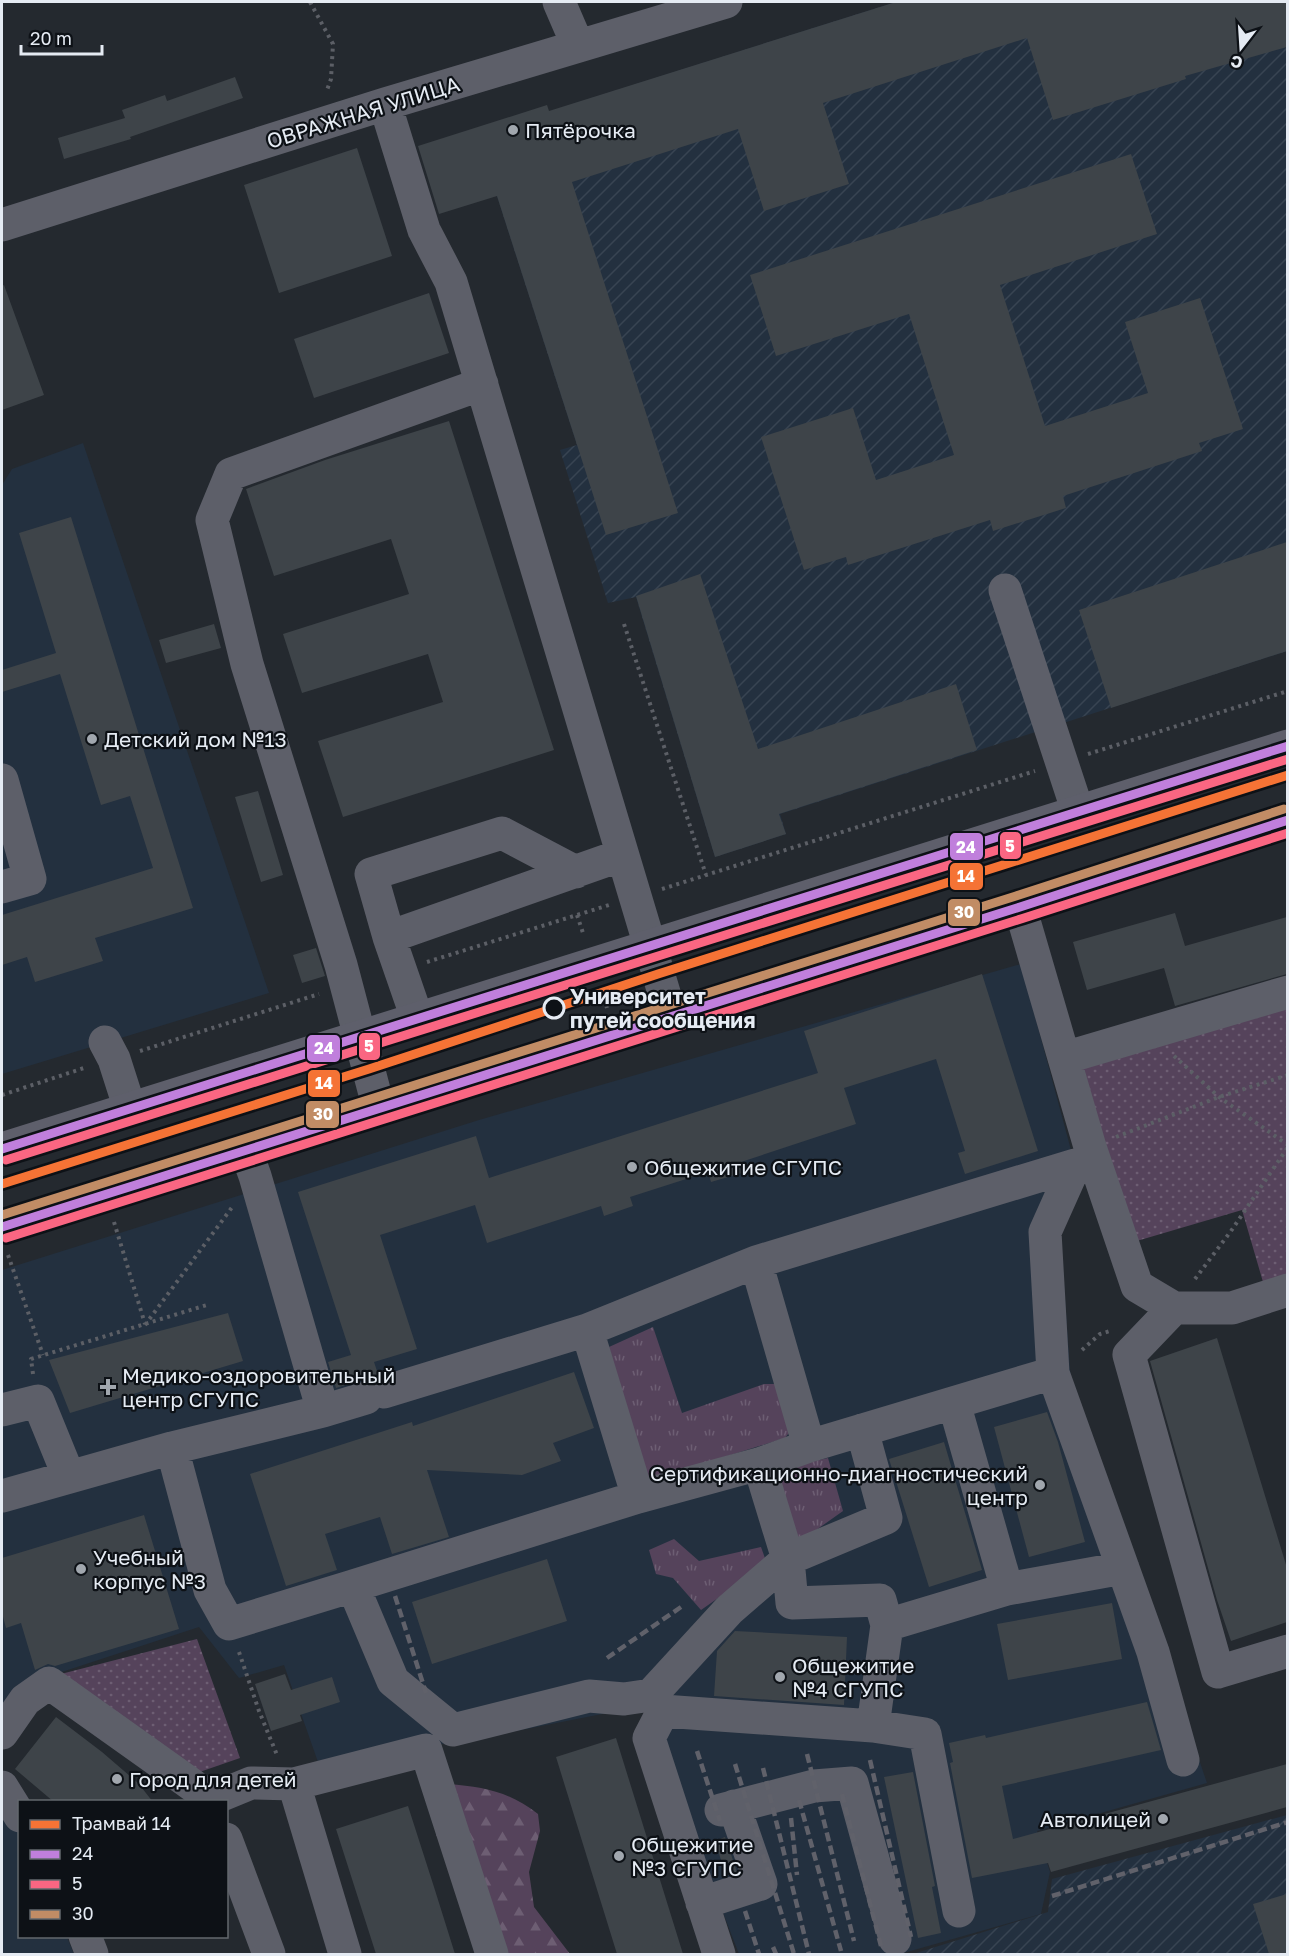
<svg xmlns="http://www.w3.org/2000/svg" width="1289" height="1956" viewBox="0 0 1289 1956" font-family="'Golos Text',sans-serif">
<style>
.built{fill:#23303f}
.industrial{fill:url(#industrial-furrows)}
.grass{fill:url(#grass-tufts)}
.forest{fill:url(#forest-firs)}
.park{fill:url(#park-dots)}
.building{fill:#3e4449}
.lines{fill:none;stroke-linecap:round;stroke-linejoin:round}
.path{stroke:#5c5f66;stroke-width:4;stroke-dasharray:3 4.5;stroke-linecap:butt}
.minor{stroke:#5d5f69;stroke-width:33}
.major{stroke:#5e5f6b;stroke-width:33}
.rail{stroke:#60616a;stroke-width:4.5;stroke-dasharray:9 4.5;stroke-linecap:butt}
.bus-1-casing{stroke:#0d1116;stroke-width:14}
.bus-2-casing{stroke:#0d1116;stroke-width:14}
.bus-3-casing{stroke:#0d1116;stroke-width:14}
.bus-1{stroke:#c07fdc;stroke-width:9}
.bus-2{stroke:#fa6682;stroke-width:9}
.bus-3{stroke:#c18c65;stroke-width:9}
.tram-1-casing{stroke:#0d1116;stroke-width:14}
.tram-1{stroke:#f57335;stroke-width:9}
.poi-dot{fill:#a1a7ae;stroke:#0d1116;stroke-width:2}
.stop-dot{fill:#0d1116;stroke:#e5ebf3;stroke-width:3}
.labels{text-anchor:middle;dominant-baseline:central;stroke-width:4.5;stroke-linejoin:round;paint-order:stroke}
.street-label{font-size:21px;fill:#e5ebf3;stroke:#0d1116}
.poi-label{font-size:21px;fill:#e5ebf3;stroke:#0d1116;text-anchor:start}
.stop-label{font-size:21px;font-weight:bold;fill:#e5ebf3;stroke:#0d1116;text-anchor:start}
.line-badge{stroke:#0d1116;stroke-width:2}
.badge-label{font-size:16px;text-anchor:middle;font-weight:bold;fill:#fff}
</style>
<defs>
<pattern id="industrial-furrows" width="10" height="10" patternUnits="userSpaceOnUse" patternTransform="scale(1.5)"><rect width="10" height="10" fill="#23303f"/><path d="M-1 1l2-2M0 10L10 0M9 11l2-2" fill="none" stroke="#384452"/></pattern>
<pattern id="grass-tufts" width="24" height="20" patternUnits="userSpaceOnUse" patternTransform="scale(1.5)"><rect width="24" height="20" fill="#55435b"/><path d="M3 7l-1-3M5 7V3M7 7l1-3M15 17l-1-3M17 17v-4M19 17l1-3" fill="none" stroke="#6d5e73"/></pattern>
<pattern id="forest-firs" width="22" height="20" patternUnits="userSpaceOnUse" patternTransform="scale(1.5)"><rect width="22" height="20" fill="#55435b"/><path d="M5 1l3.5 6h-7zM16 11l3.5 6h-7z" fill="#6d5e73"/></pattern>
<pattern id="park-dots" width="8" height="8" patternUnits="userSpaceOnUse" patternTransform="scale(1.5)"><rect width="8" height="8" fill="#55435b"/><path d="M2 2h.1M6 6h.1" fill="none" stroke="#6d5e73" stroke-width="1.8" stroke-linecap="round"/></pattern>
</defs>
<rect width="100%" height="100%" fill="#24292f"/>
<path class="built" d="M83,443L269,993L2,1074V485L12,469Z
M1021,964L1075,1165L1060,1228L1071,1383L1207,1783L1037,1831L1050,1872L1041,1914L900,1954H739L643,1706L449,1744L403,1743L319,1765L284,1665L239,1678L199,1627L16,1687L2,1706V1270L479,1120Z
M2,1777L19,1821L20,1936L67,1937L74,1954H2Z"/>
<path class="industrial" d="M896,2H1287V651L780,814L786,834L715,857L636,597L608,603L560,450L577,445L497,196L573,104Z
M1287,1815V1954H913L1048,1912L1052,1879Z"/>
<path class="grass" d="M653,1327L682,1413L764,1384H778L792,1429L785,1438L645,1482L609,1347Z
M828,1458L843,1511L795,1545L777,1486L786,1467Z
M674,1539L699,1561L761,1547L767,1564L701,1610L673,1578L656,1574L649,1550Z"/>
<path class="forest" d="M448,1784C484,1787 508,1791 538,1814L540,1831L529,1872L534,1907L570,1954H497L458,1857L436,1835L442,1802Z"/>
<path class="park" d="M1287,1007V1275L1263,1282L1242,1210L1130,1243L1077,1067Z
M197,1639L240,1758L191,1775L57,1675Z"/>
<path class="building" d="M896,2H1287V47L1185,76L1186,79L1053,120L1027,38L823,103L849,184L764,211L738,129L572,182L678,513L606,535L497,196L439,214L418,146L547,105L549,111Z
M235,77L243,98L130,137L131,139L64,159L58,138L125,118L122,110L165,95L167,101Z
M357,148L392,256L279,293L244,185Z
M1131,154L1157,234L1000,285L1045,426L1148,393L1125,322L1200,298L1243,429L1199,443L1202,451L1063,496L1066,508L993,531L990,520L848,565L846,557L804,570L761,437L853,408L876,480L954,455L909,314L776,356L750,275Z
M4,285L44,395L2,410V286Z
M429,293L449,353L314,398L294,339Z
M449,421L554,750L343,817L318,741L443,702L428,654L302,693L283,634L409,594L391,539L274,576L246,489L325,460Z
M71,517L193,908L95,938L103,961L35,982L27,957L2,965V915L153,868L130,796L101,805L60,674L2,692V670L56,653L19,533Z
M1287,542V651L1111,708L1079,610Z
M700,574L758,749L956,684L977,750L779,814L786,834L715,857L636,596Z
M214,624L221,648L166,663L159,640Z
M258,791L283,875L261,882L235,797Z
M1175,913L1185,946L1287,917V974L1175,1006L1164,968L1087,990L1073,942Z
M316,948L325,976L302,983L293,955Z
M982,974L1038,1151L965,1174L958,1153L965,1151L936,1059L844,1088L856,1124L738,1163L742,1173L711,1182L708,1172L630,1197L633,1206L604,1216L601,1206L487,1243L475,1205L380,1235L417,1349L374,1362L378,1374L370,1380H361L336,1388L328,1362L351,1355L298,1192L476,1136L489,1178L818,1073L804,1031Z
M228,1313L243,1361L70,1413L49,1360Z
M1217,1338L1287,1568V1622L1231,1641L1217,1600L1150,1361Z
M574,1372L594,1428L553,1443L561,1461L522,1475L427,1470L449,1537L392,1554L380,1517L325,1534L337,1570L286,1586L250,1474L412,1422L413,1426Z
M1047,1412L1058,1442L1085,1542L1029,1557L994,1427Z
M944,1442L982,1570L929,1587L889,1459Z
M144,1515L179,1629L55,1666L48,1664L35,1670L21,1623L6,1628L2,1613V1558Z
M547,1559L567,1621L432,1664L412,1602Z
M1112,1603L1122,1659L1008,1680L997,1624Z
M735,1631L847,1637L844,1705L714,1696L717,1651Z
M285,1674L291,1690L332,1677L340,1702L300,1715L302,1721L271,1731L255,1684Z
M1147,1702L1161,1750L1002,1786L1013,1839L1287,1764V1807L1051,1872L1048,1863L972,1878L950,1763L953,1762L949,1743L985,1735L986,1738Z
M56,1717L102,1752L138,1783L153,1802H54L15,1769Z
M616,1738L683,1954H617L556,1757Z
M913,1772L935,1886L932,1887L941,1933L918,1938L884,1777Z
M408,1806L434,1887L455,1954H376L336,1829Z
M725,1837L737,1872L726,1876L715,1841Z
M1287,1894V1954H1269L1253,1904Z"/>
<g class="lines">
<path class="path" d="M310,2L333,44L331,79L327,90
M624,624L706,875
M1088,754L1288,691
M662,889L1035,771
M577,915L584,936
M427,962L609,905
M602,992L607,1008
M140,1051L319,994
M1174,1056L1219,1097L1288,1145
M2,1095L87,1067
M1116,1137L1219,1097L1288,1075
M114,1222L145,1324
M8,1255L43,1355
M1195,1279L1231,1231L1288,1147
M145,1325L233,1206
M1082,1350L1100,1334L1110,1331
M33,1374L31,1359L210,1304
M239,1652L259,1711L277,1755"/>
<path class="minor" d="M559,2L578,46
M385,104L424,230L451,282L671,1016
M2,225L385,104L726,2
M1005,590L1078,812
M2,780L30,879L2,887
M1020,907L1090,1147L1137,1286L1174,1308H1232L1288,1290
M389,937L622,855
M417,1018L389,937L371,874L502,833L576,872
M105,1042L114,1059L130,1109
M1064,1058L1288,992
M379,1109L341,965L247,664L212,520L231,474L482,384
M246,1151L255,1176L323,1411
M756,1262L809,1446
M1174,1308L1129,1355L1218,1672L1288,1651
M1053,1373L1153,1652L1183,1760
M384,1392L587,1330L756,1262L1075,1165L1045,1232L1053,1373L809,1446L759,1464L638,1497L587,1330
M954,1403L1007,1589
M2,1410L38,1401L69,1477
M862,1430L886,1518L788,1559L792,1603L880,1600L887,1625L1007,1589L1123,1568
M172,1448L210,1590L229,1624L353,1586
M2,1496L172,1448L323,1411L366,1398
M638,1497L353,1586L393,1681L453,1730L589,1696L624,1699L651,1695L729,1610L788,1559L759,1464
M651,1695L663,1711L873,1726L925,1734L959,1911
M663,1711L649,1738L719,1954
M873,1726L887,1625
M2,1733L25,1700L49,1683L212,1799L251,1783L294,1784
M2,1787L20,1816
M721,1810L814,1786L852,1783L895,1939
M226,1839L269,1954
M702,1903L761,1884L734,1806
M85,1936L92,1954
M345,1954L294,1784L426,1750L492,1954"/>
<path class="major" d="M2,1149L1288,746
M2,1227L1020,907L1288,820"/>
<path class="rail" d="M395,1596L426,1693
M607,1658L681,1607
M697,1751L720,1821
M807,1754L854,1941
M870,1760L911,1937
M735,1764L794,1954
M763,1768L809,1954
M842,1794L881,1946
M799,1800L841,1951
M791,1818L797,1875
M1052,1896L1288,1822
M745,1911L759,1954
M773,1947L776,1954"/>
<g class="bus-1-casing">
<path id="bus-1" d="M2,1149L1288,746
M2,1227L1020,907L1288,820"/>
</g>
<g class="bus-2-casing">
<path id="bus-2" d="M6,1160L1288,759
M6,1238L1024,918L1288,833"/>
</g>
<g class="bus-3-casing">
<path id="bus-3" d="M2,1215L1016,896L1284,809"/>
</g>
<use href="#bus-1" class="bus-1"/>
<use href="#bus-2" class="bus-2"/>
<use href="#bus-3" class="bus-3"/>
<g class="tram-1-casing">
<path id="tram-1" d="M2,1184L369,1069L658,974L1288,775"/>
</g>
<use href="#tram-1" class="tram-1"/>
</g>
<g class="poi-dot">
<circle cx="513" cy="130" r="6"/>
<circle cx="92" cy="739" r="6"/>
<circle cx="632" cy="1167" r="6"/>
<path d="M105 1378h6v6h6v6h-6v6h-6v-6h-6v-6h6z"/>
<circle cx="1040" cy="1485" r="6"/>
<circle cx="81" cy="1569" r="6"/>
<circle cx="780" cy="1677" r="6"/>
<circle cx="117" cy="1779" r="6"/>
<circle cx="1163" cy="1819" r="6"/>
<circle cx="619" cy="1856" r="6"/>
</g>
<circle class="stop-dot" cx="554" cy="1008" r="10"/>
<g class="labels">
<g class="street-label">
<text transform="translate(363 112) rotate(-17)">ОВРАЖНАЯ УЛИЦА</text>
</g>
<g class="poi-label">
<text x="525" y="130">Пятёрочка</text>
<text x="104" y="739">Детский дом №13</text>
<text x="644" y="1167">Общежитие СГУПС</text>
<text x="122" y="1375">Медико-оздоровительный<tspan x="122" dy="24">центр СГУПС</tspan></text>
<text x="1028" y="1473" text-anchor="end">Сертификационно-диагностический<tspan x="1028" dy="24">центр</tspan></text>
<text x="93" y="1557">Учебный<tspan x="93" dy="24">корпус №3</tspan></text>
<text x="792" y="1665">Общежитие<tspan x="792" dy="24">№4 СГУПС</tspan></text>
<text x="129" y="1779">Город для детей</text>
<text x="1151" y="1819" text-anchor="end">Автолицей</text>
<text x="631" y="1844">Общежитие<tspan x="631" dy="24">№3 СГУПС</tspan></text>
</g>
<g class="stop-label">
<text x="570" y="996">Университет<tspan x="570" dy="24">путей сообщения</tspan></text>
</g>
</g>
<g class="line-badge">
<rect x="999" y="831" width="23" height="29" rx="6" fill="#fa6682"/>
<rect x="949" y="832" width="35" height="29" rx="6" fill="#c07fdc"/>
<rect x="949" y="862" width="35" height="29" rx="6" fill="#f57335"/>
<rect x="947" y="898" width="34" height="29" rx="6" fill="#c18c65"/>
<rect x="358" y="1032" width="23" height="29" rx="6" fill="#fa6682"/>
<rect x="306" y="1034" width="35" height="29" rx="6" fill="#c07fdc"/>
<rect x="307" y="1069" width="34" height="29" rx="6" fill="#f57335"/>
<rect x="305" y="1100" width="35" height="29" rx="6" fill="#c18c65"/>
</g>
<g class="badge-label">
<text x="1010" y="852">5</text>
<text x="966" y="853">24</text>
<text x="966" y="882">14</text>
<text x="964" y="918">30</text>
<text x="369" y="1052">5</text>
<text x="324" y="1054">24</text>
<text x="324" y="1089">14</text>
<text x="323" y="1120">30</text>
</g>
<rect width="1289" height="1956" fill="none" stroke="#e5ebf3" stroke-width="6"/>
<rect x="18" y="1800" width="210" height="138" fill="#0d1116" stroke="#63686e" stroke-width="1.5"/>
<rect x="30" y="1820" width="30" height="9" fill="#f57335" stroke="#63686e" stroke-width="1.5"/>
<text x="72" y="1830" font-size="18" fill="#e5ebf3">Трамвай 14</text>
<rect x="30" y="1850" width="30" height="9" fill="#c07fdc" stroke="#63686e" stroke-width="1.5"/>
<text x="72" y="1860" font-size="18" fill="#e5ebf3">24</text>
<rect x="30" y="1880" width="30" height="9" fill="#fa6682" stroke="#63686e" stroke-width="1.5"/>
<text x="72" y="1890" font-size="18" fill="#e5ebf3">5</text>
<rect x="30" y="1910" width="30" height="9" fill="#c18c65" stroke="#63686e" stroke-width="1.5"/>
<text x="72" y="1920" font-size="18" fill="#e5ebf3">30</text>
<g transform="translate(1241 48) rotate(197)" stroke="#0d1116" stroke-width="4.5" paint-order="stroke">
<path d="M0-4.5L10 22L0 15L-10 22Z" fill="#e5ebf3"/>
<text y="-9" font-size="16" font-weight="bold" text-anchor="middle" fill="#e5ebf3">С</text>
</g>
<path d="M21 45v9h81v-9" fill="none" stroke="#e5ebf3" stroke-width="3"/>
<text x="30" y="45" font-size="18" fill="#e5ebf3" stroke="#0d1116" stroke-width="4.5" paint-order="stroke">20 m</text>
</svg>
